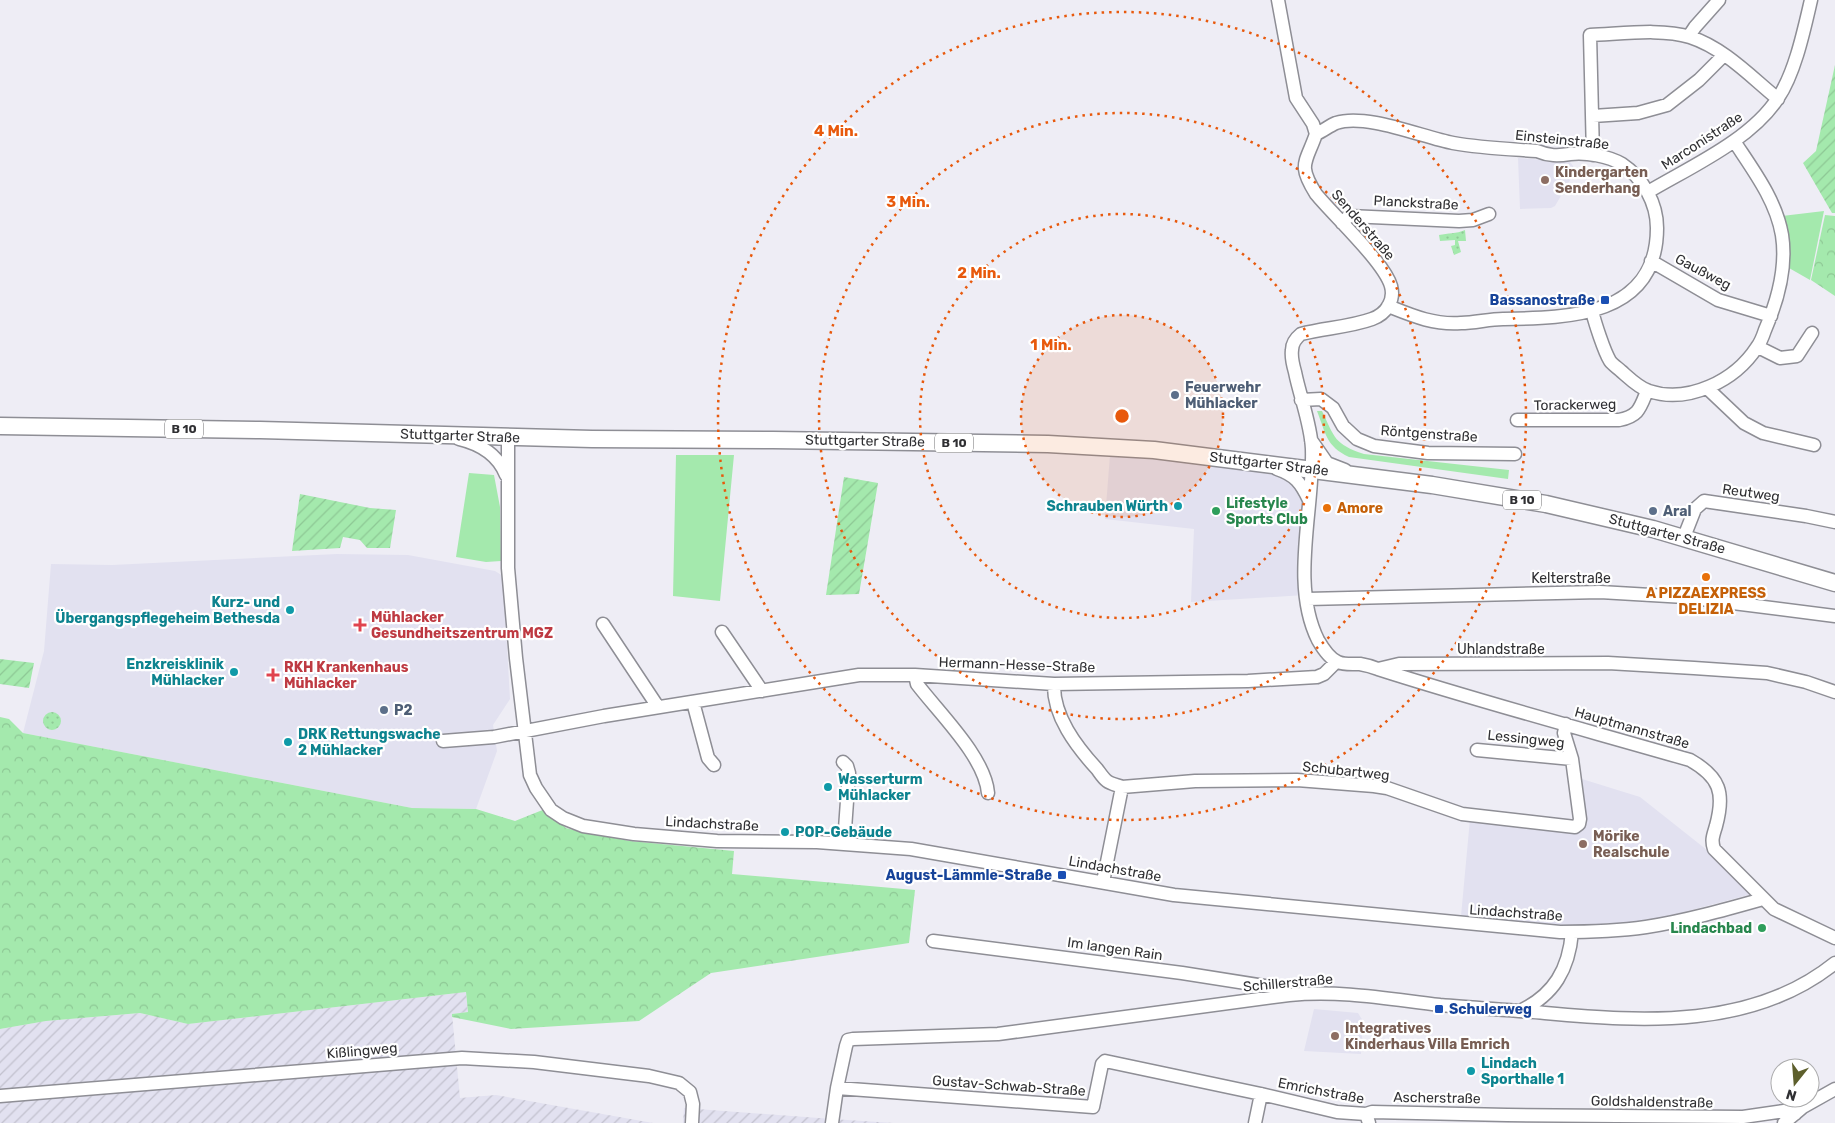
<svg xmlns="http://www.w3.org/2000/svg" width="1835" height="1123" viewBox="0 0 1835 1123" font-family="Rubik,sans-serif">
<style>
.built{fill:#e2e1f0}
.industrial{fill:url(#industrial-furrows)}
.grass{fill:#a4e9ad}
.forest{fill:url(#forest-crowns)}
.park{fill:url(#park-dots)}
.garden{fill:url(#garden-furrows)}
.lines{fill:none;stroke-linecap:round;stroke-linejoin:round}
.minor-casing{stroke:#8e8e95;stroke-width:15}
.major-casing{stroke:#8e8e95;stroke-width:19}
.minor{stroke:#fff;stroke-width:12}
.major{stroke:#fff;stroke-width:16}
.ring{fill:none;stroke:#e8590c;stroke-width:2.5;stroke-dasharray:2.5 5}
.education-dot{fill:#8d6e63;stroke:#fff;stroke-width:2}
.transit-dot{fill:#1a4fb4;stroke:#fff;stroke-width:2}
.service-dot{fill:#5c6f8a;stroke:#fff;stroke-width:2}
.culture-dot{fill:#0f9aa8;stroke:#fff;stroke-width:2}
.food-dot{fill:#e8710a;stroke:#fff;stroke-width:2}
.leisure-dot{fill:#2e9e5b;stroke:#fff;stroke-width:2}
.health-dot{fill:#e0444e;stroke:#fff;stroke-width:2}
.labels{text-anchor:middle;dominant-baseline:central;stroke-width:4.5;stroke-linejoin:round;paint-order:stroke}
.shield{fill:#fff;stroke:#6e6e70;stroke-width:1}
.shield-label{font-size:12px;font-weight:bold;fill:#303033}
.street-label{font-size:14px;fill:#303033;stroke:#fff}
.education-label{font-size:14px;font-weight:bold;fill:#785e54;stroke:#fff;text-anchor:start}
.transit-label{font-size:14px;font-weight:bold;fill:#164399;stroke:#fff;text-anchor:end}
.service-label{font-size:14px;font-weight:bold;fill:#4e5e75;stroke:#fff;text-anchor:start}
.leisure-label{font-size:14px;font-weight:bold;fill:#27864d;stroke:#fff;text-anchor:start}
.culture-label{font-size:14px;font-weight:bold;fill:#0d838f;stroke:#fff;text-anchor:start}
.food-label{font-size:14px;font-weight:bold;fill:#c56008;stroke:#fff;text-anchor:start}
.health-label{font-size:14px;font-weight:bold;fill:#be3a42;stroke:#fff;text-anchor:start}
.centre{fill:#e8590c;stroke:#fff;stroke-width:2.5}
.ring-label{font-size:15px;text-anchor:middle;font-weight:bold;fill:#e8590c;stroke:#fff;stroke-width:4.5;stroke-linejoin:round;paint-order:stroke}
</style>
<defs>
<pattern id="industrial-furrows" width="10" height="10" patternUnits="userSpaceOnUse" patternTransform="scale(1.25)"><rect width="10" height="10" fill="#e2e1f0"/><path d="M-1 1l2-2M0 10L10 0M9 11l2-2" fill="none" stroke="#c2c1ce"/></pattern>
<pattern id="forest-crowns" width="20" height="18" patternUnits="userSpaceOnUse" patternTransform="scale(1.25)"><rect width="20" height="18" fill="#a4e9ad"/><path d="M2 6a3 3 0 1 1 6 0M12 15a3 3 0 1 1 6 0" fill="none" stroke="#8ec895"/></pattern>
<pattern id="park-dots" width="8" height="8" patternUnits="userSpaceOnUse" patternTransform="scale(1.25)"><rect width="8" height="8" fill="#a4e9ad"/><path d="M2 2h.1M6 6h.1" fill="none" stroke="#8ec895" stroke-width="1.8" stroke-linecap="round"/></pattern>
<pattern id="garden-furrows" width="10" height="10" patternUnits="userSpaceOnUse" patternTransform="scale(1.25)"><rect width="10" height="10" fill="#a4e9ad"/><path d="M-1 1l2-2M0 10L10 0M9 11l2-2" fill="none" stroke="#8ec895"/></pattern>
</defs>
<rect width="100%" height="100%" fill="#eeedf5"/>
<path class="built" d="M1518,158L1570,162L1576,170L1555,206L1551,208L1520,209Z
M1110,455L1191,461L1309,480L1305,595L1191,602L1194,529L1105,519Z
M337,554L408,555L495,571L503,576L510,699L493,725L497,751L476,809L412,808L23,733L44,651L51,564L112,565Z
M1582,779L1640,797L1712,854L1752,894L1669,916L1633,922L1591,925H1558L1461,916L1470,819L1576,833L1583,830L1586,824Z
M1314,1009L1358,1013L1363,1021L1361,1054L1304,1051Z"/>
<path class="industrial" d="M466,992L468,1012L452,1014L460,1098L496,1095L653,1123H0V1029L46,1021L140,1013L188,1024Z
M684,1108L832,1119L894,1123H683Z"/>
<path class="grass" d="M1824,211L1810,280L1789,268L1787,235L1782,216Z
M1317,411H1322C1335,438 1334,444 1364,454L1509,470L1508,479L1349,457C1326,446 1326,434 1317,411Z
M676,455H734L720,601L673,596Z
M469,473L494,475L500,507L501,561L486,562L456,557Z"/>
<path class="forest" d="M1825,215L1835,216V296L1811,280Z
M0,717L9,719L23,733L412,808L476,809L515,821L545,809L566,828L581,832L630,841L734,851L732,874L915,890L909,943L711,973L639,1021L511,1029L452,1017V1014L468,1012L466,992L188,1024L140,1013L46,1021L0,1029Z"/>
<path class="park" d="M1465,230L1466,241H1458L1461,252L1454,255L1451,246L1455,245V240L1440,241L1439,235C1448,233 1456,234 1465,230Z
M43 721a9 9 0 1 1 18 0a9 9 0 1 1-18 0Z"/>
<path class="garden" d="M1835,65V213H1832L1803,163L1816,151Z
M844,477L878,483L859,594L826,595Z
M300,494L370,508L396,510L390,548H367L360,540L343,537L340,548L292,551Z
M0,659L34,663L29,688L0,684Z"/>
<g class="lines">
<g class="minor-casing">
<path id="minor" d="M1278,0L1296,98L1313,124L1316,134C1306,163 1297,164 1316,194C1334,216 1384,262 1391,286C1395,301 1386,314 1372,319C1350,327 1324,328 1301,334C1296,338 1292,343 1292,350C1291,357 1293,365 1295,372C1300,397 1311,424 1312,449C1314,509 1290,584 1318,640C1322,647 1330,659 1338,662C1344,665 1353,664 1360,664C1366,665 1373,667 1378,669C1481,702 1586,730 1690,760C1720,777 1725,793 1716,826C1713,836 1711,840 1714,849L1774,909L1835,938
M1689,36L1695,27L1719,0
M1593,116L1638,113L1667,105L1699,80L1724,55
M1316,134C1323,131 1329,126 1336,123C1366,113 1422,137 1453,143C1481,148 1509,149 1537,151C1549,156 1558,156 1570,154C1586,152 1608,156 1622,164C1643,178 1657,203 1657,228C1657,317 1568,318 1503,319C1489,319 1475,323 1461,323C1434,325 1413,316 1388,306
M1593,155L1590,35C1620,34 1662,28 1690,37C1724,48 1751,77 1778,99
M1648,192C1690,167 1751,140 1778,98C1795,73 1804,30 1811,0
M1342,223L1349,216L1459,221L1473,220L1489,214
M1651,261L1718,300L1771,316
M1592,311C1595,323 1604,351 1610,361C1613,365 1618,368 1621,371C1629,378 1639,388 1649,391C1688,404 1735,381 1757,347C1761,342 1763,336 1765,330C1778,300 1787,267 1782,235C1776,200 1753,170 1734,141
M1758,347L1780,358L1797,356L1812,333
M1707,388L1744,423L1763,433L1814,445
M1301,400L1321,399L1333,408L1343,426L1357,439L1374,446L1428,453L1515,454
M1517,420H1619C1639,416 1640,408 1647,391
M508,437V568L516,658L530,775L536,788L551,810L563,818L583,826L634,834L717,841L817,842L911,849L1174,895L1560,932C1589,932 1618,931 1646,927C1685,921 1724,910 1763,899
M459,439C480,444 498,455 506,475
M1311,440L1327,463L1345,470
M1277,469C1295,475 1301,483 1309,500
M1684,537L1695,509L1704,501L1806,516L1835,522
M1307,599L1600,592L1685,597L1835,616
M603,624L658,707
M722,632L762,691
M1378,669L1399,664L1608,663L1694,668L1767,673L1806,682L1835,692
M915,675L917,684C939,713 985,757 988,793
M1054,684C1053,716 1076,746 1097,769C1100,773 1103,778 1107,781C1111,784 1117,785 1122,787L1103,882
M693,702L708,758L714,765
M443,741L494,737L604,716L859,675H915L1054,684L1248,681L1317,677L1324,674L1336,662
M1477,750L1572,759
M843,762L847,766L849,773L844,843
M1122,787L1195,781L1297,780L1374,786L1387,788L1462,814L1575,827L1579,824L1580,819L1572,759L1564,733L1566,724
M933,941L1182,973L1277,988L1283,990L1289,995
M1520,1011C1554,995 1569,969 1572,932
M837,1088L1093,1107L1102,1064L1105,1061L1261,1094L1337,1112L1366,1114L1369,1123
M0,1096L462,1058L534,1062L649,1076L679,1083L690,1092L693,1104L692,1123
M1366,1114L1372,1112L1507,1115L1743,1117L1784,1111L1795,1114
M832,1123L837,1088L846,1046L848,1040L853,1039L998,1034L1289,995C1342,990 1388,999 1440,1005C1475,1008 1510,1010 1545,1013C1644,1022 1753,1029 1835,963
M1255,1123L1261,1094
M1784,1123L1803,1107L1835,1089"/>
</g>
<g class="major-casing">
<path id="major" d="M0,426L260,430L592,439L773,440L1048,444L1154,450L1432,485L1546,504L1653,529L1835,583"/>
</g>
<use href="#minor" class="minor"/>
<use href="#major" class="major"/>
</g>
<circle cx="1122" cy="416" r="101" fill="#e8590c" fill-opacity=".12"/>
<g class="ring">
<circle cx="1122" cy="416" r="101"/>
<circle cx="1122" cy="416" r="202"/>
<circle cx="1122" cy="416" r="303"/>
<circle cx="1122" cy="416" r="404"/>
</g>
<g class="education-dot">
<circle cx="1545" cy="180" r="5"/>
<circle cx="1583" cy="844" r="5"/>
<circle cx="1335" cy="1036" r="5"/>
</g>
<g class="transit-dot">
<rect x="1600" y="295" width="10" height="10" rx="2.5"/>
<rect x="1057" y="870" width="10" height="10" rx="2.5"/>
<rect x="1434" y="1004" width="10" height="10" rx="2.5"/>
</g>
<g class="service-dot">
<circle cx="1175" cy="395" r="5"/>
<circle cx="1653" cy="511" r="5"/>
<circle cx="384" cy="710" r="5"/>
</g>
<g class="culture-dot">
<circle cx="1178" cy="506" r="5"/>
<circle cx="290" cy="610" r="5"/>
<circle cx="234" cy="672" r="5"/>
<circle cx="288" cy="742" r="5"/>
<circle cx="828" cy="787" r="5"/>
<circle cx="785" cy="832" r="5"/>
<circle cx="1471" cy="1071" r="5"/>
</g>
<g class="food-dot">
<circle cx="1327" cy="508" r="5"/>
<circle cx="1706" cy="577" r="5"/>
</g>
<g class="leisure-dot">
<circle cx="1216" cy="511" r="5"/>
<circle cx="1762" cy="928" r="5"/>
</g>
<g class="health-dot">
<path d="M357.5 617.5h5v5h5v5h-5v5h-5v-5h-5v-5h5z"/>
<path d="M270.5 667.5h5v5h5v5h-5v5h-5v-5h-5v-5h5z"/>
</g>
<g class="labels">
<g class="shield">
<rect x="165" y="419.5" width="38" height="19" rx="4"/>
<rect x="935" y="433.5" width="38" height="19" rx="4"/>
<rect x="1503" y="490.5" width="38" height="19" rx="4"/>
</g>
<g class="shield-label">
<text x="184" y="429">B 10</text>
<text x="954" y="443">B 10</text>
<text x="1522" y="500">B 10</text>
</g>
<g class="street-label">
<text transform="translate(1562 140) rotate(6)">Einsteinstraße</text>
<text transform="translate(1702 141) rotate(-33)">Marconistraße</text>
<text transform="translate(1416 203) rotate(3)">Planckstraße</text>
<text transform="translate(1363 225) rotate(49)">Senderstraße</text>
<text transform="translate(1703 272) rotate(28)">Gaußweg</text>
<text transform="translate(1575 405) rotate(-1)">Torackerweg</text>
<text transform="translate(1429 434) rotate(4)">Röntgenstraße</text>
<text transform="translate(460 436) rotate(2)">Stuttgarter Straße</text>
<text transform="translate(865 441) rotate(1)">Stuttgarter Straße</text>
<text transform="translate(1269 464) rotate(7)">Stuttgarter Straße</text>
<text transform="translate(1751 493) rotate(8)">Reutweg</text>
<text transform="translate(1667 534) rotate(15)">Stuttgarter Straße</text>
<text x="1571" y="578">Kelterstraße</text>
<text x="1501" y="649">Uhlandstraße</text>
<text transform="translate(1017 665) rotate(2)">Hermann-Hesse-Straße</text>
<text transform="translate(1632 728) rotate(16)">Hauptmannstraße</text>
<text transform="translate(1526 739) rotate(6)">Lessingweg</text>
<text transform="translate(1346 771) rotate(6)">Schubartweg</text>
<text transform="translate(712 824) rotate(3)">Lindachstraße</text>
<text transform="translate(1115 869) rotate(10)">Lindachstraße</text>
<text transform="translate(1516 913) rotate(4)">Lindachstraße</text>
<text transform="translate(1115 949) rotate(8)">Im langen Rain</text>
<text transform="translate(1288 983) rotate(-5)">Schillerstraße</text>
<text transform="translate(362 1051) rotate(-5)">Kißlingweg</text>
<text transform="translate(1009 1086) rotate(4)">Gustav-Schwab-Straße</text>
<text transform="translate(1321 1091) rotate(11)">Emrichstraße</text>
<text transform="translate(1437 1098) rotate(1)">Ascherstraße</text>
<text transform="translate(1652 1102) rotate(1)">Goldshaldenstraße</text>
</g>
<g class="education-label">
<text x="1555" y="172">Kindergarten<tspan x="1555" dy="16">Senderhang</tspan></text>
<text x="1593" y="836">Mörike<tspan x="1593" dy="16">Realschule</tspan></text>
<text x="1345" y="1028">Integratives<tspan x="1345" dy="16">Kinderhaus Villa Emrich</tspan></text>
</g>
<g class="transit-label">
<text x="1595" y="300">Bassanostraße</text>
<text x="1052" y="875">August-Lämmle-Straße</text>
<text x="1449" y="1009" text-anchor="start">Schulerweg</text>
</g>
<g class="service-label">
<text x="1185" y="387">Feuerwehr<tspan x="1185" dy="16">Mühlacker</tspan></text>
<text x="1663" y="511">Aral</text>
<text x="394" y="710">P2</text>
</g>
<g class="leisure-label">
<text x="1226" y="503">Lifestyle<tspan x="1226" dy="16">Sports Club</tspan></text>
<text x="1752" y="928" text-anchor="end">Lindachbad</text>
</g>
<g class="culture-label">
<text x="1168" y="506" text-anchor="end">Schrauben Würth</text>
<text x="280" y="602" text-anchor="end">Kurz- und<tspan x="280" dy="16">Übergangspflegeheim Bethesda</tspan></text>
<text x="224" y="664" text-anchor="end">Enzkreisklinik<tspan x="224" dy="16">Mühlacker</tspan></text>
<text x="298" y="734">DRK Rettungswache<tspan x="298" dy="16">2 Mühlacker</tspan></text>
<text x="838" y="779">Wasserturm<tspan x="838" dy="16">Mühlacker</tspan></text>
<text x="795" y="832">POP-Gebäude</text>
<text x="1481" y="1063">Lindach<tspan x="1481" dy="16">Sporthalle 1</tspan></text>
</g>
<g class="food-label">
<text x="1337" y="508">Amore</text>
<text x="1706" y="593" text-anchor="middle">A PIZZAEXPRESS<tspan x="1706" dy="16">DELIZIA</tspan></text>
</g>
<g class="health-label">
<text x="371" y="617">Mühlacker<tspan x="371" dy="16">Gesundheitszentrum MGZ</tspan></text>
<text x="284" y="667">RKH Krankenhaus<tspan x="284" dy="16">Mühlacker</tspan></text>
</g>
</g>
<circle cx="1122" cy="416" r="8" class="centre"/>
<g class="ring-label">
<text x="836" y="136">4 Min.</text>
<text x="908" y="207">3 Min.</text>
<text x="979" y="278">2 Min.</text>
<text x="1051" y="350">1 Min.</text>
</g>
<g transform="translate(1795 1083) rotate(197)"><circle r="24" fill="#ffffff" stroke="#acacad"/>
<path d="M0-4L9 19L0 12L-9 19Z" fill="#5d5f2c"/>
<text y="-8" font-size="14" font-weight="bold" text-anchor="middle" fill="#303033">N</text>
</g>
</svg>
